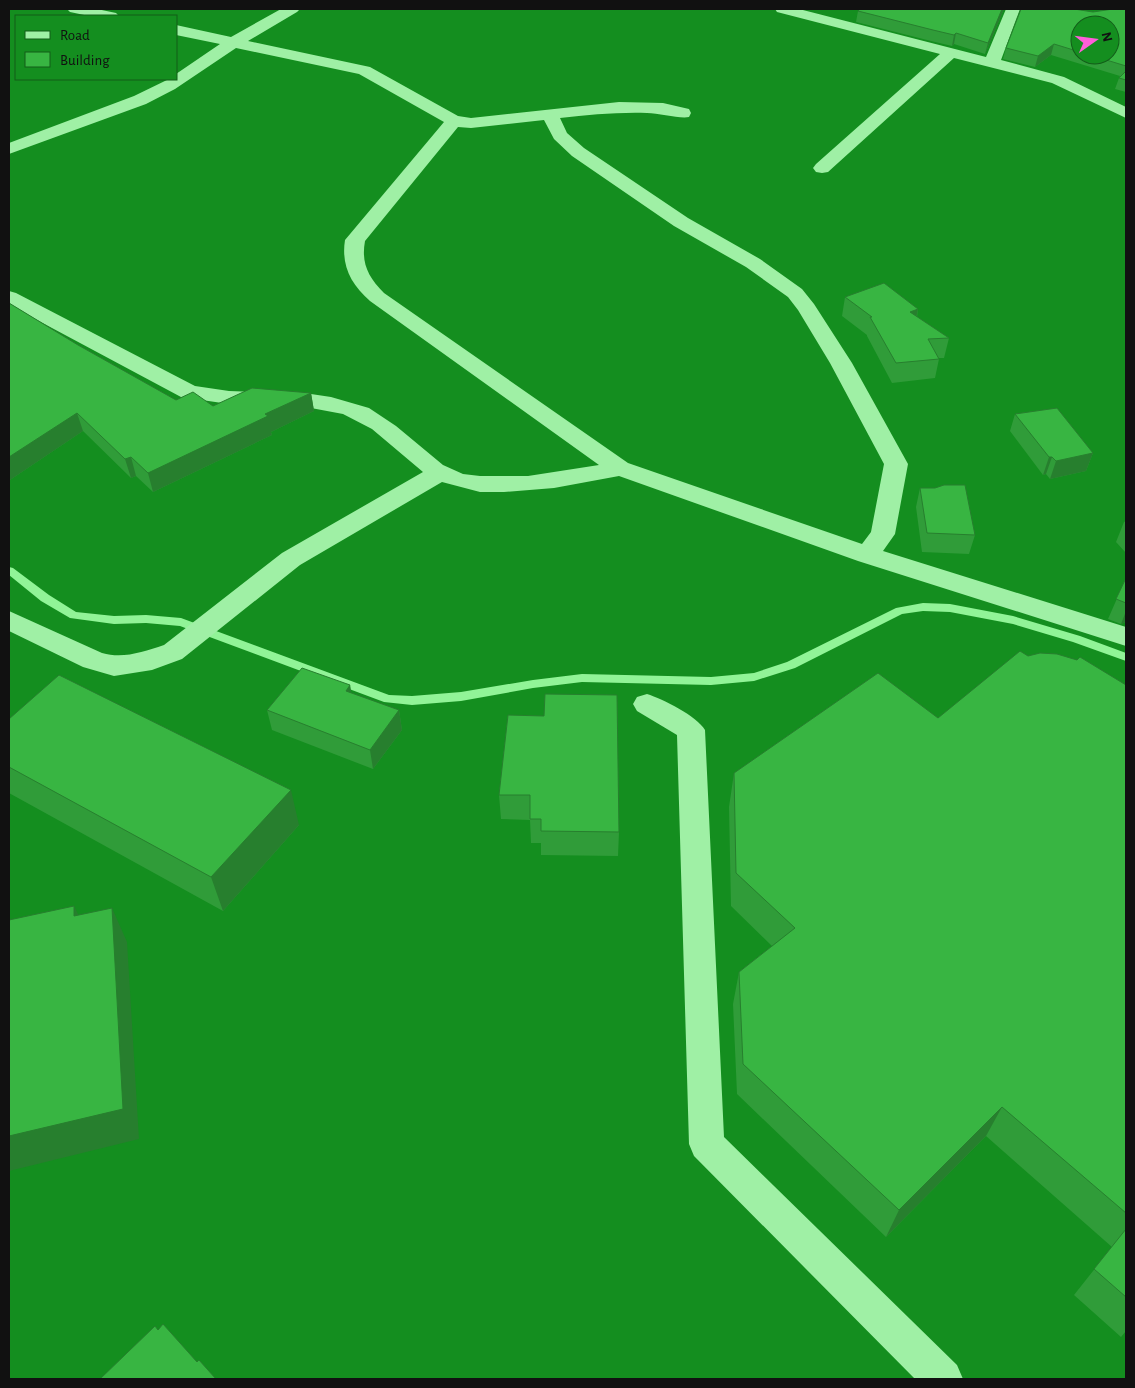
<svg xmlns="http://www.w3.org/2000/svg" width="1135" height="1388" viewBox="0 0 1135 1388" font-family="'Alegreya Sans',sans-serif">
<style>
.lines{fill:none;stroke-linecap:round;stroke-linejoin:round}
.stream{fill:#91f497;fill-rule:evenodd}
.minor{fill:#9ff0a5;fill-rule:evenodd}
.wall{fill:#309c39;fill-rule:evenodd}
.shaded-wall{fill:#277f2e}
.building{fill:#38b542;stroke:#277f2e}
</style>
<rect width="100%" height="100%" fill="#148e1f"/>
<g class="lines">
<path class="stream" d="M9,567L13,568L49,595L76,612L114,616L146,615L181,618L389,695L412,696L461,692L533,680L582,674L711,677L754,673L787,662L896,608L923,603L950,604L1013,616L1080,636L1126,653V661L1073,642L1013,624L950,612L923,611L902,614L795,668L754,681L711,685L582,682L533,688L461,701L412,705L384,702L180,626L146,623L114,624L70,618L41,601L9,575Z"/>
<path class="minor" d="M67,9H97L116,13L119,16H89L70,12Z
M281,9H300L297,12L248,41L370,67L458,116L471,118L619,102L663,103L689,109L691,113L689,117C680,119 659,113 647,113C617,112 589,115 560,118L567,133L584,148L688,218L760,259L802,289L814,304L852,363L908,464L895,534L883,551L1126,627V646L858,561L619,476L554,488L504,492H480L442,482L300,565L182,659L152,670L114,676L83,667L9,631V611L102,653C123,659 143,652 164,645L282,553L423,472L372,429L343,414L311,408L229,404L181,397L9,305V291L16,293L195,386L229,391L311,394L331,397L369,408L396,426L443,465L463,474L480,476H528L599,465L370,301C351,284 341,266 345,240L444,122L359,74L236,48L175,89L146,104L9,154V143L134,96L169,79H176V74L220,44L176,35V25L231,37ZM544,120L554,139L572,156L674,226L746,267L788,297L798,310L830,363L884,464L871,532L862,544L628,463L384,293C368,277 361,263 365,241L458,127L471,128Z
M775,9H799L986,57L1006,9H1020L1001,60L1064,77L1126,107V118L1052,83L954,58L828,172L822,173L816,172L813,168L816,164L940,54L777,12Z
M647,694C663,699 697,716 705,730L724,1137L957,1365L963,1379H915L694,1156L689,1144L677,735L637,711L633,704L637,697Z"/>
</g>
<path class="wall" d="M1004,9L985,54L954,44L952,46L931,41L856,22L858,11Z
M1126,9V92L1115,89L1119,78L1120,76L1051,55L1035,67L1003,59L1006,48L1093,12ZM1080,25L1110,55H1080Z
M845,297L918,309L917,317L949,338L944,358H939V359L935,378L892,383L867,336V335L842,316Z
M9,303L78,345L176,400L213,406L311,393L314,411L271,432L272,435L153,492L136,476L131,478L83,431L10,480L9,479Z
M1015,414L1093,453L1086,471L1050,479L1046,474L1043,475L1010,431Z
M920,488L975,535L969,554L922,552L916,507Z
M1126,521V553L1116,542L1124,522Z
M1126,578V622L1121,624L1108,619Z
M1028,656L1126,685V1331L1121,1337L1074,1295L1112,1247L986,1136L886,1237L737,1094L733,1004L739,972L772,946L731,906L729,807L734,773L938,718Z
M350,685L351,693L399,710L402,730L373,769L272,730L267,710Z
M508,715L619,832L618,856L541,855V843H531L530,820L501,819L499,795Z
M9,719L299,825L223,911L9,793Z"/>
<path class="shaded-wall" d="M1002,9H1004L985,54L988,43Z
M956,33L954,44L952,46L954,35Z
M1054,44L1051,55L1035,67L1038,56Z
M918,309L914,328L910,312Z
M311,393L314,411L271,432L272,435L153,492L148,473L265,414Z
M77,413L83,431L10,480L9,476V457Z
M1093,453L1086,471L1050,479L1056,461Z
M131,457L136,476L131,478L125,459Z
M1049,457H1052L1046,474L1043,475Z
M1126,611V622L1121,624Z
M350,685L353,705L346,691Z
M399,710L402,730L373,769L370,750Z
M291,790L299,825L223,911L211,877Z
M74,906L91,940L74,916Z
M112,908L127,942L139,1139L9,1171V1136Z
M1002,1107L986,1136L886,1237L899,1210Z"/>
<path class="building" d="M860,9H1002L988,43L956,33L954,35L933,30L858,11Z
M1021,9H1074L1093,12L1113,9H1126V66L1090,55H1110V25H1080V52L1054,44L1038,56L1006,48Z
M1126,71V80L1119,78Z
M884,283L918,309L910,312L949,338L928,339L939,359L896,363L870,317H872L845,297Z
M9,303L78,345L176,400L193,392L213,406L252,388L311,393L265,414L268,416L148,473L131,457L125,459L77,413L9,457Z
M1057,408L1093,453L1056,461L1052,457H1049L1015,414Z
M944,485H965L975,535L927,533L920,488H935Z
M1126,578V603L1116,599Z
M1020,651L1028,656L1040,653L1057,654L1077,660L1080,657L1126,685V1213L1002,1107L899,1210L743,1064L739,972L795,928L736,873L734,773L878,673L938,718Z
M302,668L350,685L346,691L399,710L370,750L267,710Z
M59,675L291,790L211,877L9,767V719Z
M545,694L617,695L619,832L541,831V819H530V795H499L508,715L544,716Z
M74,906V916L112,908L123,1109L9,1136V920Z
M1126,1229V1297L1094,1269Z
M163,1324L197,1362L199,1360L216,1379H100L155,1326L158,1330Z"/>
<rect width="1135" height="1388" fill="none" stroke="#111111" stroke-width="20"/>
<rect x="15" y="15" width="162" height="65" fill="#148e1f" stroke="#135c19"/>
<rect x="25" y="31" width="25" height="8" fill="#9ff0a5" stroke="#135c19"/>
<text x="60" y="40" font-size="15" fill="#111111">Road</text>
<rect x="25" y="52" width="25" height="15" fill="#38b542" stroke="#135c19"/>
<text x="60" y="65" font-size="15" fill="#111111">Building</text>
<g transform="translate(1095 40) rotate(76)"><circle r="24" fill="#148e1f" stroke="#135c19"/>
<path d="M0-4L9 19L0 12L-9 19Z" fill="#ff5ed9"/>
<text y="-8" font-size="14" font-weight="bold" text-anchor="middle" fill="#111111">N</text>
</g>
</svg>
